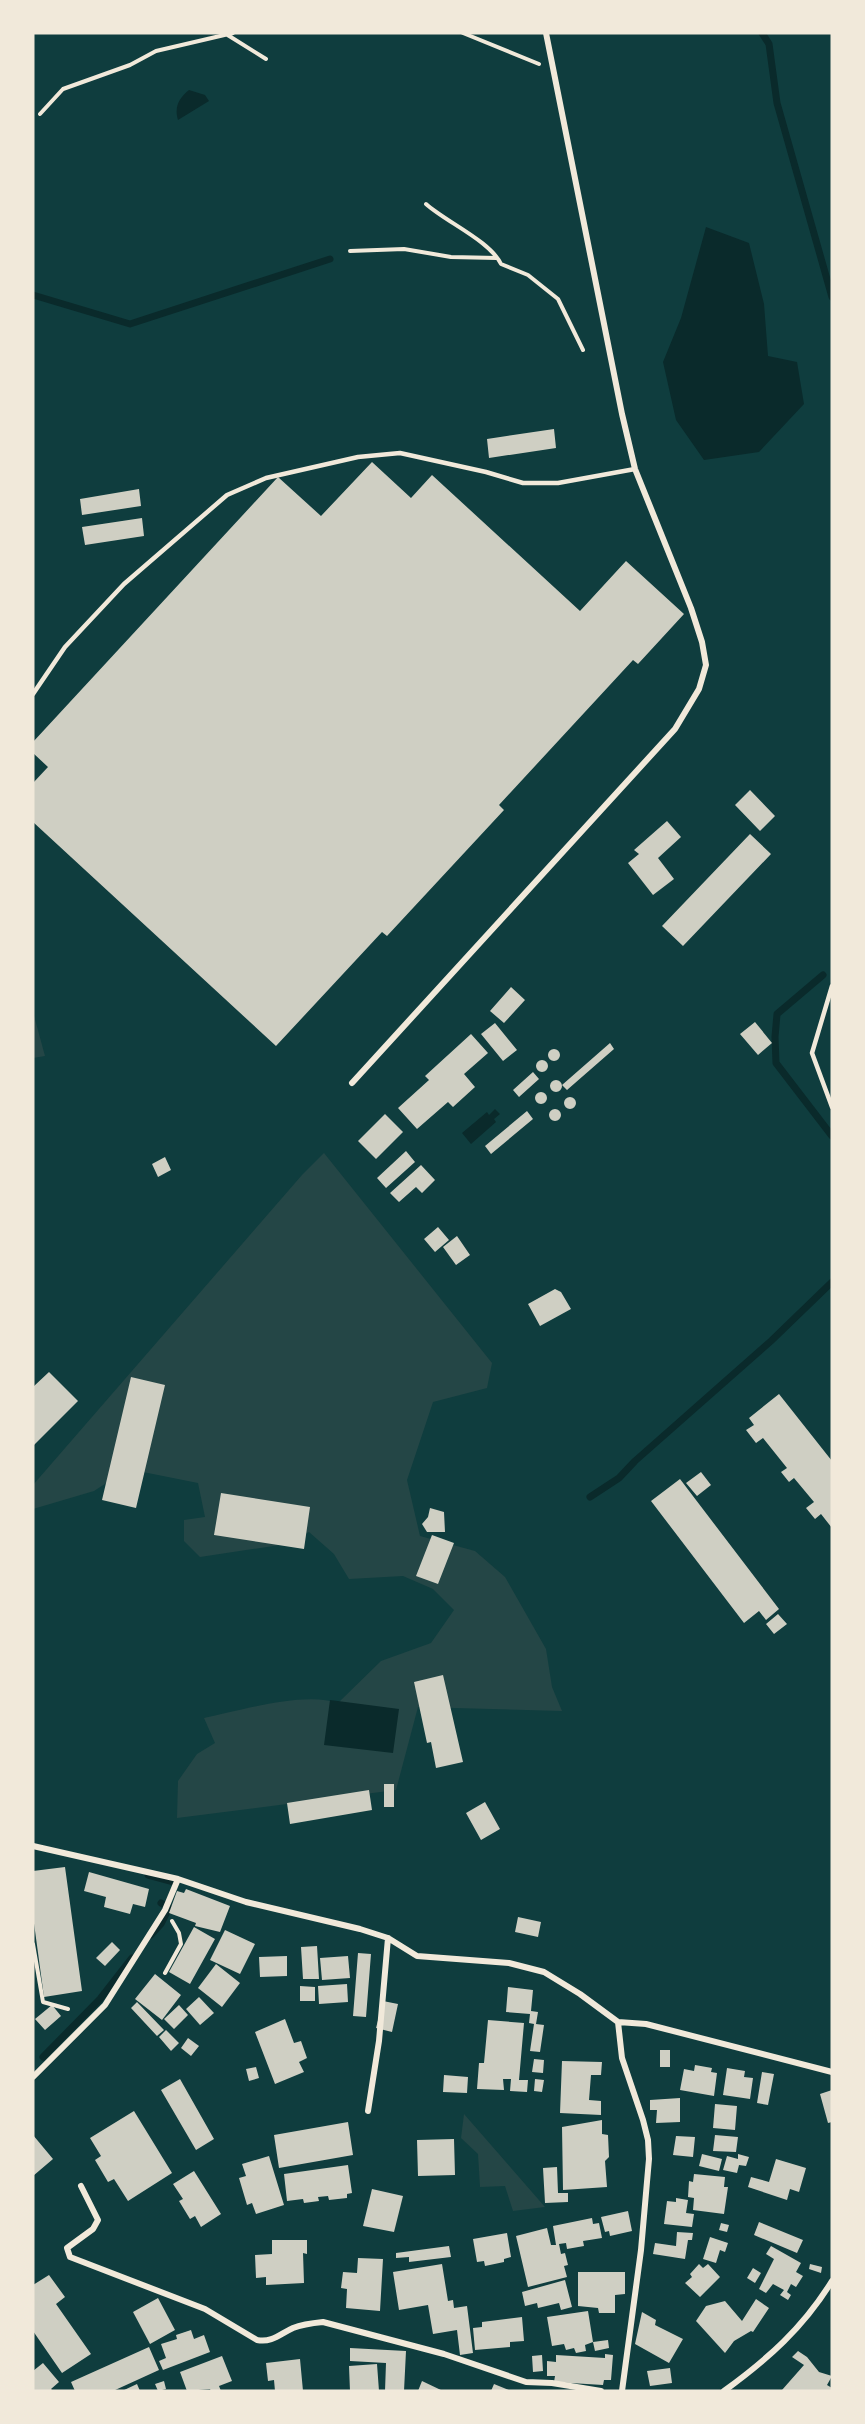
<svg xmlns="http://www.w3.org/2000/svg" width="865" height="2424" viewBox="0 0 865 2424" font-family="Mulish,sans-serif">
<style>
.green{fill:#244646}
.water{fill:#0a2a2b}
.lines{fill:none;stroke-linecap:round;stroke-linejoin:round}
.stream{stroke:#0a2a2b;stroke-width:7}
.building{fill:#cfcfc3}
.path{stroke:#f1e9da;stroke-width:4}
.service{stroke:#f1e9da;stroke-width:4.5}
.minor{stroke:#f1e9da;stroke-width:6}
</style>
<rect width="100%" height="100%" fill="#0f3d3e"/>
<path class="green" d="M33,1012L45,1056L33,1058Z
M324,1153L492,1363L487,1388L433,1402L407,1480L420,1536L475,1551L505,1577L546,1649L552,1687L562,1711L418,1707L396,1790L177,1818L178,1781L197,1754L215,1743L204,1718C239,1711 304,1691 338,1703L381,1661L431,1643L454,1610L433,1589L403,1576L349,1579L334,1554L309,1532L280,1545L200,1557L184,1541V1520L205,1517L198,1483L128,1469L94,1491L33,1509V1485L302,1175Z
M464,2114L545,2207L513,2211L505,2186L480,2187L478,2154L461,2138Z"/>
<path class="water" d="M189,90L205,95L209,101L178,120C174,107 179,98 189,90Z
M706,227L749,243L764,304L768,356L797,362L804,404L759,452L704,460L676,420L663,362L681,318Z
M495,1109L500,1114L494,1119L496,1122L471,1144L462,1133L487,1112L489,1115Z
M330,1700L399,1709L393,1753L324,1745Z"/>
<g class="lines">
<path class="stream" d="M762,33L769,44L777,103L832,297
M33,295L130,324L330,259
M823,975L777,1014L775,1037L776,1063L832,1136
M590,1497L619,1478L635,1461L771,1341L832,1282
M148,1875L174,1882
M151,1935L161,1924L169,1908L161,1903
M43,2057L100,1999L132,1958"/>
</g>
<path class="building" d="M554,429L556,448L489,458L487,439Z
M372,462L411,498L432,475L580,611L626,561L684,614L638,664L633,660L499,805L504,810L387,936L382,932L276,1046L33,822V783L48,767L33,753V742L278,477L321,516Z
M139,489L141,506L82,515L80,499Z
M142,518L144,536L85,545L82,527Z
M750,790L775,816L760,831L735,805Z
M667,821L681,837L658,858L674,879L653,895L628,863L639,854L634,850Z
M750,834L771,854L683,946L662,926Z
M511,987L525,1000L504,1023L490,1011Z
M755,1022L772,1043L758,1055L740,1034Z
M495,1023L517,1050L503,1061L481,1034Z
M471,1034L488,1053L464,1074L475,1087L453,1107L448,1102L417,1129L398,1108L429,1080L425,1076Z
M610,1043L614,1049L567,1090L562,1085Z
M548 1055a6 6 0 1 1 12 0a6 6 0 1 1-12 0Z
M536 1066a6 6 0 1 1 12 0a6 6 0 1 1-12 0Z
M533,1072L539,1079L519,1097L513,1090Z
M550 1086a6 6 0 1 1 12 0a6 6 0 1 1-12 0Z
M535 1098a6 6 0 1 1 12 0a6 6 0 1 1-12 0Z
M564 1103a6 6 0 1 1 12 0a6 6 0 1 1-12 0Z
M549 1115a6 6 0 1 1 12 0a6 6 0 1 1-12 0Z
M527,1111L533,1119L491,1154L485,1146Z
M385,1114L403,1132L376,1159L358,1141Z
M406,1151L415,1162L386,1188L377,1178Z
M165,1157L171,1170L158,1177L152,1164Z
M421,1165L435,1180L422,1193L416,1187L399,1202L390,1193Z
M438,1227L449,1240L435,1252L424,1239Z
M457,1236L470,1255L456,1265L443,1247Z
M555,1289L561,1292L571,1309L540,1326L528,1304Z
M49,1372L78,1401L33,1446V1387Z
M131,1377L165,1385L136,1508L102,1500Z
M779,1394L832,1461V1528L821,1514L815,1519L806,1508L814,1502L794,1478L789,1482L781,1472L787,1468L763,1438L756,1443L746,1430L754,1425L749,1418Z
M701,1472L711,1485L697,1496L686,1483Z
M680,1479L779,1609L766,1620L759,1611L744,1623L651,1501Z
M221,1493L310,1507L304,1549L214,1535Z
M430,1508L444,1512L445,1532H427L422,1524L428,1517Z
M432,1535L454,1543L438,1584L416,1576Z
M778,1614L787,1624L774,1634L766,1624Z
M443,1675L463,1762L436,1768L431,1742L427,1743L414,1682Z
M384,1784H394V1807H384Z
M369,1790L372,1810L290,1824L287,1803Z
M485,1802L500,1829L481,1840L466,1813Z
M65,1867L82,1991L44,1997L33,1916V1871Z
M89,1872L149,1889L145,1907L133,1904L130,1914L104,1907L106,1897L84,1891Z
M186,1889L230,1906L220,1932L195,1926L196,1923L169,1913L177,1891L184,1893Z
M518,1917L541,1922L538,1937L515,1932Z
M194,1927L215,1939L190,1984L169,1972Z
M225,1930L255,1944L240,1974L210,1960Z
M112,1942L120,1950L105,1966L96,1958Z
M317,1946L319,1979H303L301,1947Z
M358,1953L371,1954L366,2017L353,2016Z
M287,1956V1976L260,1977L259,1957Z
M348,1956L350,1978L322,1980L320,1958Z
M216,1964L240,1983L222,2007L198,1988Z
M155,1974L181,1995L162,2020L135,1999Z
M347,1984L348,2002L319,2004L318,1986Z
M300,1986L315,1987V2001H300Z
M508,1987L533,1990L531,2011L538,2012L536,2024L544,2025L540,2052L530,2051L534,2024L529,2023L530,2014L506,2012Z
M199,1997L214,2013L200,2025L186,2009Z
M383,2001L398,2004L392,2032L376,2028Z
M137,2002L164,2030L157,2036L131,2008Z
M52,2005L61,2016L45,2030L35,2019Z
M179,2005L188,2015L174,2029L164,2019Z
M285,2019L294,2043L301,2041L307,2058L299,2062L304,2072L275,2084L255,2032Z
M488,2020L524,2023L519,2080H528L527,2092L510,2091L511,2079H503L504,2090L477,2089L479,2063H484Z
M166,2030L179,2043L171,2051L159,2037Z
M188,2038L199,2046L191,2056L181,2048Z
M660,2050H670V2067H660Z
M534,2059L544,2060L543,2073L532,2072Z
M562,2061L602,2062L601,2075H591L589,2100L601,2101V2115L560,2113Z
M695,2065L712,2068L711,2072L717,2073L714,2096L680,2090L684,2069L694,2071Z
M256,2067L259,2078L249,2081L246,2069Z
M727,2068L745,2071L744,2077L753,2078L750,2099L723,2095Z
M762,2072L774,2074L768,2105L757,2103Z
M444,2075L468,2077L467,2093L443,2092Z
M180,2079L214,2139L196,2150L161,2090Z
M535,2079L544,2080L542,2092L534,2091Z
M832,2090V2122L828,2123L820,2094Z
M680,2098V2122L656,2123L657,2110H650V2100Z
M715,2104L737,2106L735,2130L713,2128Z
M134,2111L172,2173L128,2201L114,2179L108,2182L95,2160L101,2156L90,2138Z
M602,2120V2134L608,2135L609,2157L605,2161L607,2187L563,2190L562,2127Z
M348,2122L353,2155L279,2168L274,2135Z
M33,2135L53,2159L33,2176Z
M715,2135L738,2137L736,2152L713,2151Z
M676,2136L695,2137L693,2157L673,2155Z
M454,2139L455,2175L418,2176L417,2140Z
M702,2154L722,2159L719,2171L699,2166Z
M738,2154L749,2157L746,2166L739,2165L737,2173L723,2170L727,2156L738,2159Z
M269,2156L284,2205L256,2214L252,2203L247,2205L239,2178L246,2176L242,2164Z
M776,2159L806,2168L799,2192L790,2189L787,2200L748,2187L751,2177L769,2182Z
M348,2165L352,2193L347,2194V2198L329,2200L328,2196L318,2197L319,2201L304,2203L303,2199L287,2201L284,2174Z
M557,2167L558,2193H568V2202L545,2203L543,2168Z
M194,2171L221,2214L201,2227L195,2216L190,2219L179,2201L183,2199L173,2184Z
M694,2174L725,2177L724,2187H728L724,2214L693,2210L694,2198L688,2197L689,2181L693,2182Z
M372,2189L403,2196L394,2232L363,2226Z
M676,2198L688,2200L686,2213L694,2214L692,2227L664,2224L667,2201L676,2202Z
M628,2211L632,2231L610,2236L609,2231L605,2232L601,2217Z
M592,2218L593,2224L599,2223L602,2238L583,2241L584,2246L567,2249L566,2243L559,2244L561,2254L565,2253L568,2265L564,2266L567,2277L528,2287L516,2236L547,2228L551,2245H556L553,2226Z
M759,2222L803,2240L797,2253L754,2235Z
M721,2223L729,2225L727,2232L719,2230Z
M677,2232L693,2233L692,2240H688L685,2259L653,2254L655,2243L676,2246Z
M507,2233L511,2257L504,2259V2262L485,2266L484,2261L477,2262L473,2239Z
M710,2237L728,2243L725,2252L720,2250L716,2263L703,2259Z
M272,2240H307V2254L303,2253L304,2283L266,2285V2277L256,2278L255,2255L272,2254Z
M449,2246L451,2257L409,2262V2257L396,2258V2253Z
M771,2246L801,2263L796,2272L803,2276L796,2287L791,2284L787,2292L791,2295L788,2300L780,2295L784,2290L773,2284L766,2293L759,2289L774,2259L766,2254Z
M358,2258L383,2259L380,2311L346,2308L347,2289L341,2288L343,2272L357,2273Z
M442,2264L448,2301L453,2300L454,2308L467,2306L473,2353L460,2355L457,2330L433,2334L428,2305L399,2310L393,2272Z
M699,2264L703,2268L708,2264L720,2277L700,2297L685,2283L692,2277L690,2274Z
M810,2264L822,2267L821,2273L809,2269Z
M753,2268L761,2273L755,2283L747,2278Z
M578,2272H625V2294L615,2295V2313H599L598,2308L578,2306Z
M49,2275L65,2297L56,2304L91,2354L62,2373L33,2331V2285Z
M565,2280L572,2307L561,2310L559,2303L538,2308L537,2303L525,2306L522,2292Z
M158,2298L175,2330L150,2344L133,2312Z
M756,2299L769,2308L753,2332L751,2331L734,2341L725,2353L696,2321L706,2306L725,2301L742,2321Z
M588,2311L593,2342L585,2345L586,2351L576,2353L574,2348L566,2350L564,2344L552,2346L547,2317Z
M642,2312L656,2320L655,2325L683,2339L669,2363L635,2344Z
M522,2317L524,2341L510,2342V2347L475,2350L473,2328L482,2327V2322Z
M191,2330L194,2339L204,2335L210,2352L163,2370L159,2361L166,2358L161,2344L177,2339L176,2335Z
M608,2340L609,2348L595,2351L593,2342Z
M149,2347L159,2370L113,2391H75L71,2382Z
M350,2348L406,2351L404,2391H385L386,2363L350,2361Z
M798,2351L807,2357L819,2372L832,2376L827,2385L832,2388V2391L782,2390L804,2365L792,2357Z
M605,2354L613,2355L611,2380H604L603,2385L554,2382L555,2376H547V2361L556,2362V2355L605,2358Z
M542,2355L543,2371L533,2372L532,2356Z
M222,2356L232,2381L219,2386L221,2391H211L210,2389L187,2391L180,2372Z
M300,2359L303,2391H275L274,2380L268,2381L266,2363Z
M43,2363L59,2382L51,2389L53,2391H33V2371Z
M377,2364L379,2391H350L349,2366Z
M670,2368L672,2383L650,2386L647,2371Z
M164,2381L166,2389L158,2391L155,2384Z
M422,2381L443,2391H418Z
M137,2384L140,2391H122Z
M494,2384L511,2391H491Z"/>
<g class="lines">
<path class="path" d="M463,33L539,64
M226,34L266,59
M40,114L63,89L130,65L156,51L233,33
M426,204C446,222 490,241 501,264L528,275L558,299L583,350
M350,251L404,249L451,257L497,258
M33,1944L43,2002L68,2009
M165,1973L181,1944L179,1933L172,1921"/>
<path class="service" d="M33,694L65,647L124,584L227,495L266,478L358,457L400,453L486,472L523,483H558L635,469
M832,986L812,1053L832,1107"/>
<path class="minor" d="M352,1083L675,729L699,689L706,665L702,642L691,608L635,469L622,414L546,33
M33,1846L178,1879L246,1902L360,1929L388,1938L417,1956L509,1963L544,1972L580,1994L618,2022L646,2024L832,2072
M618,2022L622,2058L643,2120L648,2140L649,2159L641,2250L622,2391
M33,2077L105,2005L165,1910L178,1879
M368,2111L379,2041L388,1938
M81,2186L98,2220L93,2229L67,2248L70,2257L205,2309L257,2340C272,2343 280,2334 293,2328C303,2324 313,2323 323,2322L444,2354L526,2382L552,2383L601,2391
M724,2391C768,2359 803,2328 832,2281"/>
</g>
<rect width="865" height="2424" fill="none" stroke="#f1e9da" stroke-width="69"/>
</svg>
